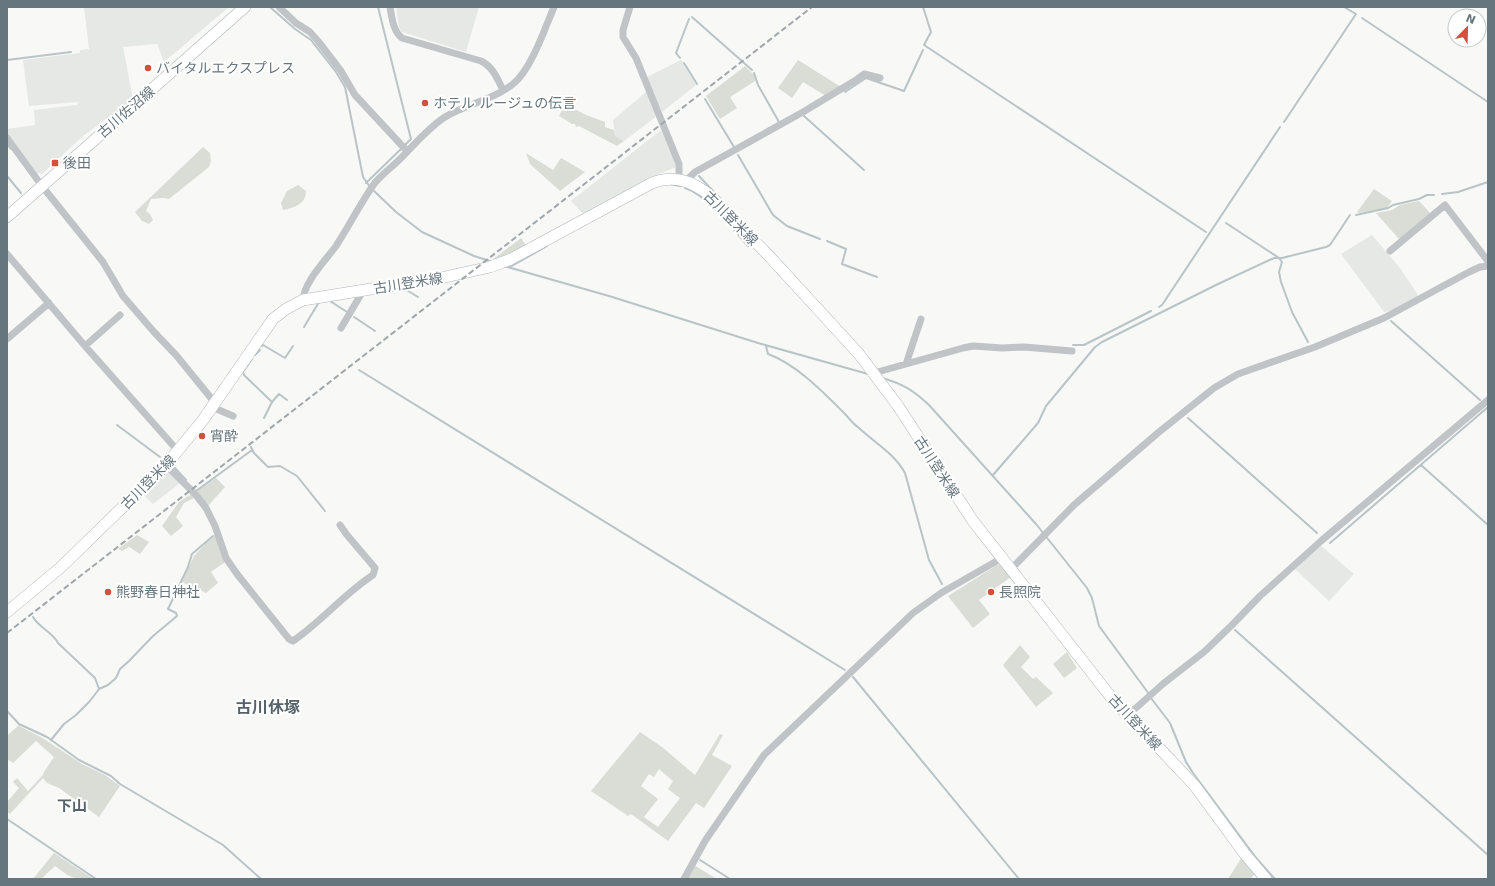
<svg xmlns="http://www.w3.org/2000/svg" width="1495" height="886" viewBox="0 0 1495 886" font-family="'DejaVu Sans','Noto Sans JP',sans-serif">
<style>
.built{fill:#e6e8e6}
.green{fill:#d9ddd5;fill-rule:evenodd}
.lines{fill:none;stroke-linecap:round;stroke-linejoin:round}
.stream{stroke:#b9c4c7;stroke-width:2}
.primary-casing{stroke:#b1b7ba;stroke-width:12}
.minor{stroke:#c0c4c7;stroke-width:7}
.primary{stroke:#fff;stroke-width:11}
.rail{stroke:#a0a7ab;stroke-width:2;stroke-dasharray:6 3;stroke-linecap:butt}
.poi-dot{fill:#d2503c;stroke:#fff;stroke-width:1.5}
.labels{text-anchor:middle;dominant-baseline:central;stroke-width:4;stroke-linejoin:round;paint-order:stroke}
.poi-label{font-size:14px;fill:#66767e;stroke:#fff;text-anchor:start}
.street-label{font-size:14px;fill:#66767e;stroke:#fff}
.neighbourhood-label{font-size:15px;font-weight:bold;fill:#57636a;stroke:#fff}
.quarter-label{font-size:16px;font-weight:bold;fill:#57636a;stroke:#fff}
</style>
<rect width="100%" height="100%" fill="#f8f8f6"/>
<path class="built" d="M84,7H229L164,62L157,44L123,47L133,99L83,136L42,174L37,173L7,134V129L35,125L34,110L77,105L78,102L29,106L23,60L80,53V50L89,49Z
M396,7H479L466,52L402,32L399,28Z
M681,60L696,85L662,112L647,77Z
M646,92L657,116L624,141L615,136L613,120Z
M661,130L672,154L676,167L647,179L586,217L571,201Z
M1372,235L1400,268L1418,295L1417,298L1394,310L1384,312L1341,254Z
M165,471L169,472L180,483L153,504L143,494Z
M1320,545L1354,574L1329,601L1295,569Z"/>
<path class="green" d="M798,60L841,87L826,96L803,82L792,98L778,88Z
M745,66L754,75L755,81L730,97L737,108L720,119L706,96Z
M565,104L586,115L605,122V127L614,130L615,136L624,141L617,146L579,126L576,127L575,124H572L559,116Z
M203,147L210,153L211,161L209,167L169,199L163,198L151,199L146,211L150,214L153,220L149,224L142,221L135,212Z
M526,153L553,170L561,158L585,172L560,191L530,164Z
M298,185L306,191C306,204 294,208 283,210L281,203L287,191Z
M1374,189L1392,201L1387,208L1359,213L1357,212Z
M1419,201L1431,214L1399,239L1376,213L1392,210L1400,205Z
M521,238L527,247L498,262L492,260Z
M216,478L225,487L208,506L197,491Z
M191,494L194,498L184,503L176,517L183,526L171,536L162,526L179,502Z
M137,535L149,542L140,554L129,547L122,551L118,549Z
M216,535L225,562L211,572L218,583L206,593L182,582L194,556L205,544Z
M997,565H1001L1011,577L979,600L990,614L973,628L948,596Z
M1020,645L1030,657L1021,667L1033,679L1036,677L1053,693L1036,707L1003,665Z
M1067,652L1077,668L1064,678L1053,664Z
M19,725L21,727L41,737L82,764L105,775L120,786L99,817L59,788L47,783L43,778L10,814L7,811V802L19,788L13,782L17,778L28,791L43,775L44,772L54,757L36,741L13,763L7,759V736Z
M640,732L662,747L695,775L720,734L723,735L712,755L732,766L704,808L696,803L668,841L631,814L628,816L591,791ZM659,769L673,781L668,789L680,798L658,827L644,817L658,799L641,786L649,774L654,777Z
M54,853L92,878L91,879C71,879 70,877 55,866L41,879H33Z
M1242,857L1255,874L1250,879H1228Z
M694,865L715,878V879H687Z"/>
<g class="lines">
<path class="stream" d="M270,7L295,29L311,40L336,72L345,87L363,177L370,187
M378,7L411,139L405,145
M923,7L931,32L924,45L1206,232
M692,17L752,70
M1362,18L1488,102
M680,58L676,53L689,19
M7,60L71,52
M684,63L697,84
M754,73L758,85L779,122
M845,92L866,78L904,91L923,50
M705,99L734,147
M804,116L864,170
M1284,122L1356,14L1344,7
M7,144L11,149
M738,155L773,215L787,226L820,239
M7,176L21,193
M699,176L713,191
M366,183L402,148
M669,184L680,186
M685,188C707,195 732,228 748,246
M373,190L396,212L422,232L474,256L493,262
M1442,194L1458,192L1488,182
M1356,215L1388,208L1393,205L1419,199L1427,195H1434
M1226,223L1279,258L1282,262L1279,272L1281,282L1292,312L1308,342
M827,241L846,249L842,264L877,277
M504,266L609,296L758,343L868,374
M510,267L547,246
M404,289H405L418,297
M332,301H330L347,312
M1159,307L1162,305L1280,127
M354,317L375,331
M1391,321L1480,400
M304,327L319,302
M1073,345H1084L1151,311
M262,346L263,345L285,358L293,346
M766,346L768,354C796,364 823,392 844,413C849,418 853,424 859,428C875,443 895,454 905,473L929,560L942,584
M255,355L260,350
M252,359L243,372L244,375L272,402
M359,370L845,670
M882,378C903,384 913,390 929,405L1036,524L1087,588L1092,598L1099,626L1149,694
M264,418L272,402L279,394L287,400
M1188,418L1317,533
M117,425L160,457
M251,447L254,453L268,467L280,466L297,476L325,511
M1421,465L1488,525
M174,467L186,480
M993,475L1038,423L1046,406L1095,347L1102,342L1218,284L1274,258H1282L1326,247L1330,245L1350,215
M196,491L252,450
M1330,543L1488,407
M33,617C39,628 53,632 58,643L95,678L99,689
M1235,630L1488,855
M853,677L1019,879
M1151,698L1170,723L1186,762L1193,773L1257,859L1275,879
M7,711L19,724L47,737L79,760L111,776L120,784L223,845L261,879
M51,740L64,724L76,715L90,701L99,689L108,685L116,678L120,669L129,661L153,636L177,616L176,613L168,609L188,567L192,554L213,536
M7,819L96,879
M700,860L730,879"/>
<g class="primary-casing">
<path id="primary" d="M7,217L245,7
M7,612L60,568L166,465L203,420L273,319L286,309L303,300L445,277L490,267L511,259L652,183C675,174 693,182 711,196L770,257L859,354L898,406L973,521L1114,701L1163,752L1195,786L1244,853L1266,879"/>
</g>
<path class="minor" d="M279,7L296,23L310,32L318,41L341,71L355,95L407,151
M390,7C392,18 393,31 402,38L481,61C493,67 497,78 503,90
M630,7L623,30V37L636,58L679,164V180
M7,138L42,186L103,262L123,296L154,332L176,355L215,403
M686,181L695,172L803,112L856,80L864,74L880,78
M1390,251L1445,205L1487,260L1488,263
M7,254L85,346L178,451
M303,300C304,282 325,261 336,246C349,226 360,204 374,184C381,175 392,167 400,159C414,145 428,128 445,117C466,104 493,100 513,84C531,70 545,28 554,7
M341,328L360,296L359,290
M7,339L49,303
M85,346L120,315
M906,364L921,319
M874,373L963,348L973,346L1002,348L1024,347L1072,351
M212,407L233,416
M166,465L196,495L206,508L215,526L226,558L237,574L289,639L293,641C322,621 344,594 373,575L375,568L347,535L340,525
M1011,569L1074,505L1159,432L1214,388L1238,374L1315,347L1384,318L1469,272L1480,267L1488,266
M1127,716L1164,683L1204,652L1233,624L1260,596L1321,541L1488,400
M684,879L705,841L764,755L913,613L941,593L1002,558"/>
<use href="#primary" class="primary"/>
<path class="rail" d="M7,633L812,7"/>
</g>
<g class="poi-dot">
<circle cx="148" cy="68" r="4"/>
<circle cx="425" cy="103" r="4"/>
<rect x="51" y="159" width="8" height="8" rx="2"/>
<circle cx="202" cy="436" r="4"/>
<circle cx="108" cy="592" r="4"/>
<circle cx="991" cy="592" r="4"/>
</g>
<g class="labels">
<g class="poi-label">
<text x="156" y="68">バイタルエクスプレス</text>
<text x="433" y="103">ホテル ルージュの伝言</text>
<text x="63" y="163">後田</text>
<text x="210" y="436">宵酔</text>
<text x="116" y="592">熊野春日神社</text>
<text x="999" y="592">長照院</text>
</g>
<g class="street-label">
<text transform="translate(126 112) rotate(-41)">古川佐沼線</text>
<text transform="translate(731 218) rotate(45)">古川登米線</text>
<text transform="translate(408 283) rotate(-9)">古川登米線</text>
<text transform="translate(937 467) rotate(57)">古川登米線</text>
<text transform="translate(148 482) rotate(-45)">古川登米線</text>
<text transform="translate(1135 722) rotate(47)">古川登米線</text>
</g>
<g class="neighbourhood-label">
<text x="72" y="806">下山</text>
</g>
<g class="quarter-label">
<text x="268" y="707">古川休塚</text>
</g>
</g>
<rect width="1495" height="886" fill="none" stroke="#66767e" stroke-width="16"/>
<g transform="translate(1467 28) rotate(23)"><circle r="19" fill="#ffffff" stroke="#c2c8cb"/>
<path d="M0-3L7 15L0 10L-7 15Z" fill="#d2503c"/>
<text y="-6" font-size="11" font-weight="bold" text-anchor="middle" fill="#66767e">N</text>
</g>
</svg>
